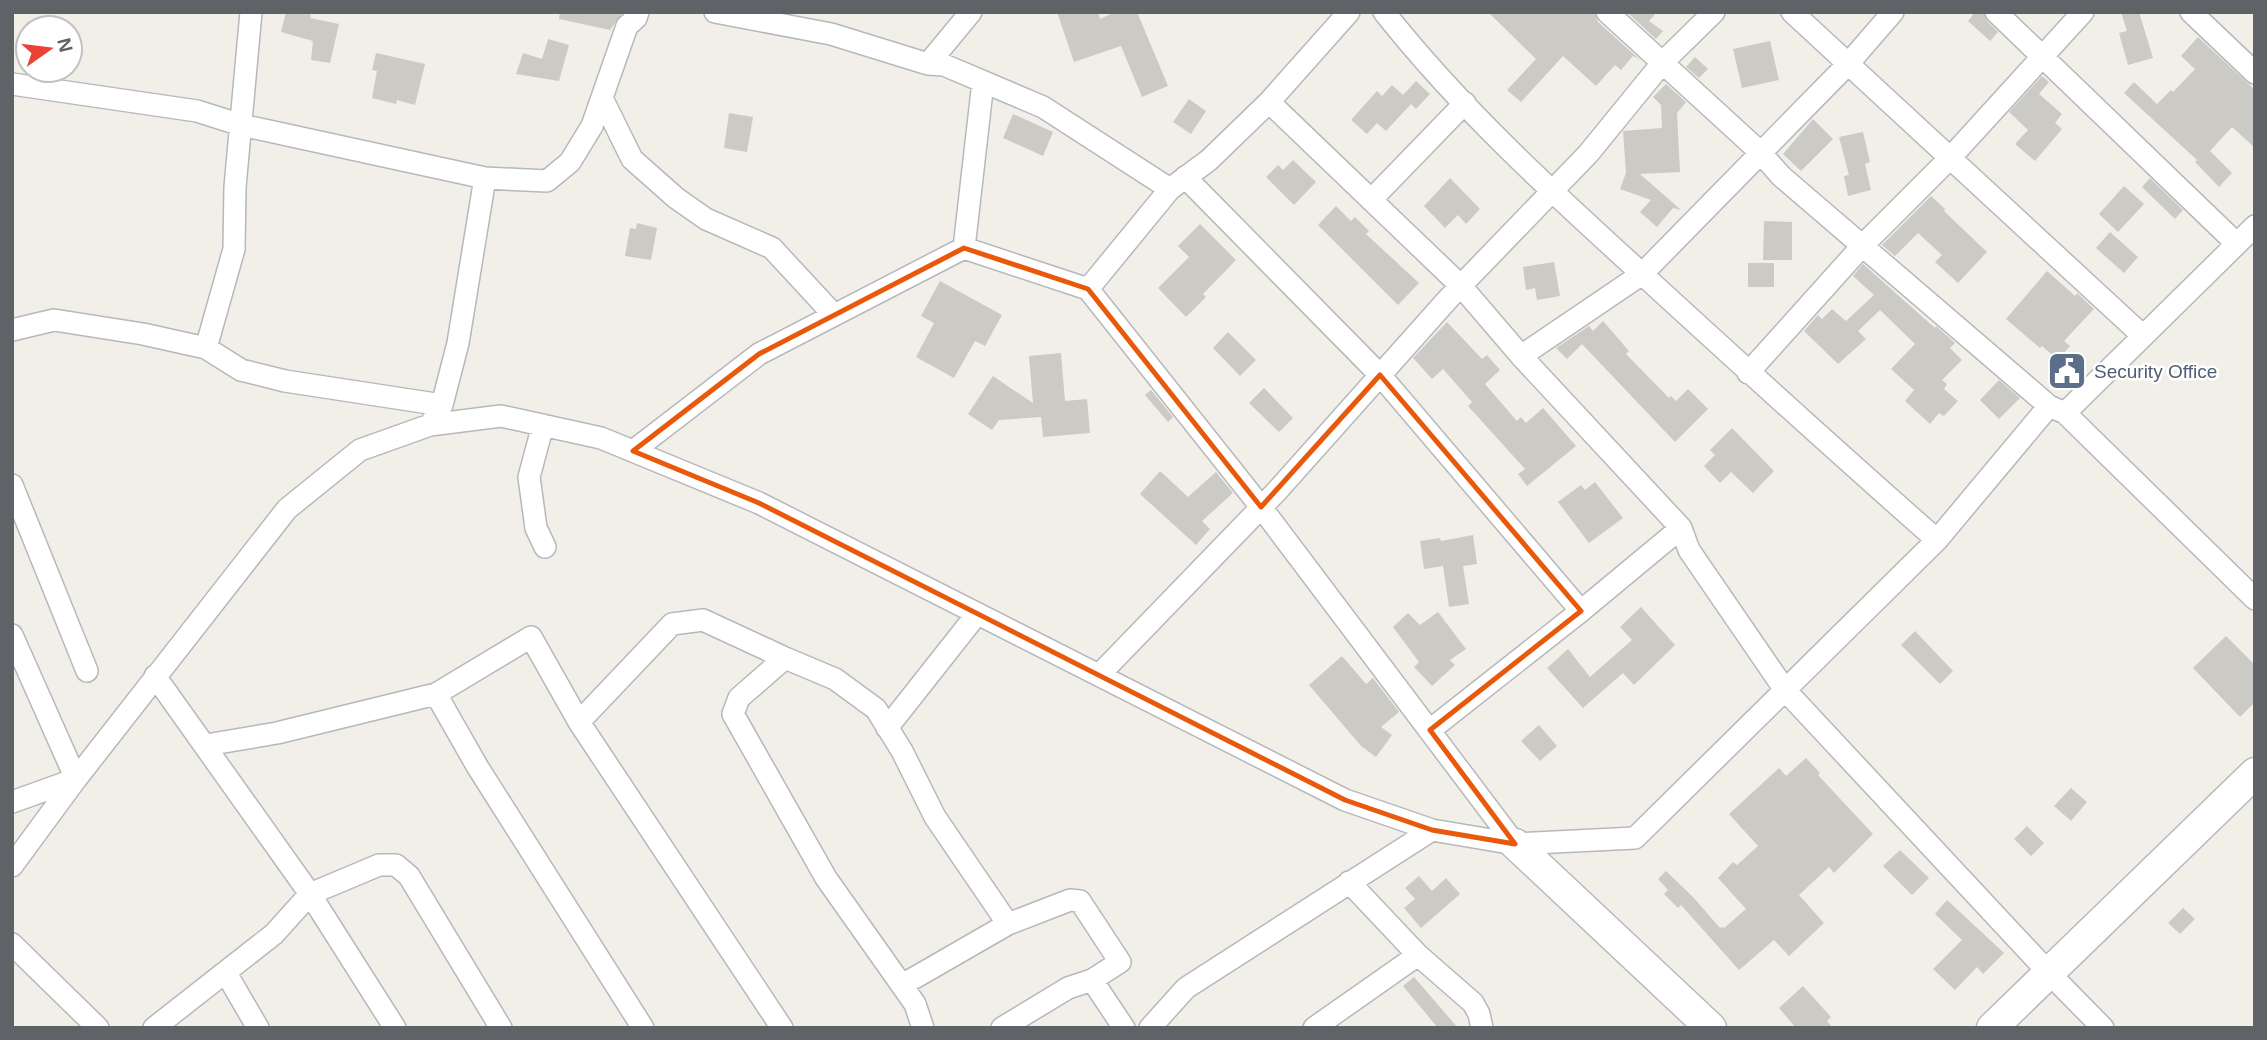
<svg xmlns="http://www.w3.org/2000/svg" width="2267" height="1040" viewBox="0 0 2267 1040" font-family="Arial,sans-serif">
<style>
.building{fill:#cccac5}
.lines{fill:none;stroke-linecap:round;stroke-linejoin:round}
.street-casing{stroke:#b5b8bc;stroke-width:24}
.secondary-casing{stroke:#b6babf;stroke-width:33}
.street{stroke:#fff;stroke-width:21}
.secondary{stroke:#fff;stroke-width:30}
.marked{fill:none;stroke:#e8590c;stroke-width:5;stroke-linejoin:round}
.labels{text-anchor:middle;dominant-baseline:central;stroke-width:5;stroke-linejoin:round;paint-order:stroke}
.service-label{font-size:19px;fill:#4e5e75;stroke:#fff;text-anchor:start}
</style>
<rect width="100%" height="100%" fill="#f1efe8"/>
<path class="building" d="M286,12H303L311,15L310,18L339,24L330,63L311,60L313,41L281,32Z
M560,12H623L610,30L559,19Z
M1057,12H1098L1100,19L1115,12H1137L1168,86L1142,97L1121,46L1074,62Z
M1488,12H1594L1598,22L1640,60L1633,56L1621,70L1615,65L1596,86L1563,56L1521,102L1507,90L1536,59Z
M1627,12H1657L1649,21L1663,31L1656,39Z
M1975,12H1983L1987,21L1998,32L1990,41L1968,21Z
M2121,12H2139L2153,58L2128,65L2119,33L2127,31Z
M2198,37L2255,90V148L2232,127L2210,151L2232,173L2219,187L2195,162L2197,160L2124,93L2134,82L2157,104L2171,90L2173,92L2195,69L2181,56Z
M548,39L569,45L559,81L516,74L523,53L542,59Z
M1770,41L1779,80L1742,88L1733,49Z
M376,53L425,64L415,105L397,100L396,104L372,98L377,71L372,70Z
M1695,57L1708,69L1699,78L1686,67Z
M2042,76L2049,82L2039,94L2062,114L2055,123L2062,129L2035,161L2015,144L2028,130L2009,112Z
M1416,81L1430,94L1416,109L1411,104L1386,131L1377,123L1367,134L1351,120L1377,91L1382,96L1392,85L1403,95Z
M1666,84L1686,102L1677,113L1680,172L1640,174L1681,210L1673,208L1657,227L1640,212L1651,200L1620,189L1626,173L1623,131L1662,128L1661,105L1653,97Z
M1189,99L1206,111L1191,134L1173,122Z
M729,113L753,117L747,152L724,148Z
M1013,114L1053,132L1043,156L1003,138Z
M1813,119L1833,139L1801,171L1783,154Z
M1863,132L1870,162L1865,164L1871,190L1848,196L1844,176L1849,175L1839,137Z
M1293,160L1316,182L1294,205L1266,177L1278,165L1283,170Z
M1450,178L1480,209L1466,224L1458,215L1445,228L1424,206Z
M2150,178L2183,210L2175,219L2142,187Z
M2124,186L2144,204L2118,232L2099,214Z
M1931,196L1945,209L1944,211L1987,252L1958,283L1935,262L1942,255L1918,233L1895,256L1882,245Z
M1336,206L1351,221L1355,217L1369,231L1366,234L1419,283L1398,305L1318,225Z
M1764,221L1792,222V260H1763Z
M637,223L657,228L651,260L625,256L630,228L636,229Z
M1200,224L1236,260L1203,294L1206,297L1186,317L1158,288L1189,257L1178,246Z
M2110,232L2138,257L2124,273L2096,248Z
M1554,262L1560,296L1537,300L1535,288L1526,290L1523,267Z
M1748,263H1774V287H1748Z
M1863,264L1935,328L1936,326L1955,343L1950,348L1962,360L1942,380L1947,384L1944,389L1958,401L1944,416L1939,413L1930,424L1905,401L1914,390L1891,369L1915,344L1880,310L1858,331L1866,339L1838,364L1804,331L1818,315L1822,319L1832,309L1846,321L1874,295L1853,276Z
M2047,271L2075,296L2077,293L2094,309L2064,341L2070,346L2058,360L2042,346L2040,348L2006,319Z
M940,281L1002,315L985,346L975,341L954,378L916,357L934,323L921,316Z
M1603,321L1629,351L1626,354L1669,398L1671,396L1676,401L1688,389L1708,409L1675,442L1582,344L1567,359L1556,348L1589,326L1593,331Z
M1447,322L1482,359L1487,355L1500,370L1485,384L1517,421L1521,417L1526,423L1543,408L1576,446L1527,486L1518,474L1525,469L1468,406L1472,402L1443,369L1432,379L1413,358Z
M1228,332L1256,360L1240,376L1213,348Z
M1061,353L1065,401L1087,399L1090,433L1043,437L1041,417L999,420L992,430L968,414L993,376L1033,403L1029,356Z
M1999,380L2020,398L1999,419L1980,400Z
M1264,388L1293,418L1279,432L1249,403Z
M1151,390L1173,417L1168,422L1145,395Z
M1732,428L1774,471L1753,493L1731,472L1720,483L1704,466L1715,455L1710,450Z
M1160,471L1188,497L1216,472L1233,493L1202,521L1210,529L1196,545L1140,494Z
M1595,482L1623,518L1589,543L1558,502L1581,485L1585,490Z
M1473,535L1477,564L1463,566L1469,604L1449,607L1443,566L1424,569L1420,541L1440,538L1441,541Z
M1641,607L1675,645L1634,685L1623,673L1583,708L1547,668L1568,649L1590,677L1632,640L1620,627Z
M1438,612L1466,649L1450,660L1455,665L1432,686L1414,667L1419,662L1393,627L1408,613L1420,625Z
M1915,631L1953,671L1940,684L1901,645Z
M2226,636L2255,665V702L2240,717L2193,668Z
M1342,656L1366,684L1373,678L1399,712L1381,727L1392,735L1376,757L1361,746L1309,685Z
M1539,725L1557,746L1540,761L1521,741Z
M1806,758L1820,773L1818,775L1873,834L1834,873L1829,867L1799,895L1824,923L1789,956L1774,940L1739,970L1681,905L1678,908L1664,894L1668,890L1658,879L1666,871L1693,897L1720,928L1722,927L1724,928L1746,909L1718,878L1733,862L1737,865L1758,846L1729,814L1779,768L1786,776Z
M2071,788L2087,802L2071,821L2054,806Z
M2027,826L2044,843L2031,856L2014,839Z
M1900,850L1929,878L1912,895L1883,866Z
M1419,876L1432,891L1446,878L1460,894L1421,928L1404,908L1415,899L1405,888Z
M1947,900L2004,953L1983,974L1977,967L1955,990L1933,969L1962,940L1935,914Z
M2183,908L2195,919L2180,934L2168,923Z
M1414,977L1458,1028H1438L1403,986Z
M1803,986L1831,1017L1827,1021L1833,1028H1796L1779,1008Z"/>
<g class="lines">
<g class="street-casing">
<path id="street" d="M715,12L831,34L928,64L944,65L1043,107L1170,189
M1384,12C1460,108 1551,191 1641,273C1739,363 1837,452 1937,540
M1607,12L1760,152L1781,176L2049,406
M1792,12L2143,336
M1996,12L2237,244
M2191,12L2255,73
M928,64L971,12
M983,82L964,248L1088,289L1261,507L1515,844
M12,84L197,111L241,125L485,178
M602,98L632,159L676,198L706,219L772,248L834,315
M1269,102L1461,286L1521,356L1681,528L1689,550L1785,690L2050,974L2103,1028
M1185,177L1380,375L1581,611
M1371,200L1465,103
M1088,289L1170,189L1209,160L1269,102L1349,12
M12,330L54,320L143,334L206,348L241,370L285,381L442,405
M206,348L234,249L235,187L251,12
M1521,356L1642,274L1848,64L1893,12
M1748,373L1863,245L1951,157L2083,12
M2065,413L2255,599
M430,425L442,405L458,343L485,178L547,181L570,162L592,126L627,26L636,18L638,12
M543,425L529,477L536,528L545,547
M633,451L759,354L964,248
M12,485L87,671
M12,635L76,779
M1099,675L1277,491L1449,298L1588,154L1663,62L1714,12
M155,676L310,894L395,1028
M436,694L477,766L643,1028
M579,722L672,624L703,620L785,658
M887,728L977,614
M1430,730L1581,611L1681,528
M206,745L277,733L436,694L531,637L579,722L782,1028
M12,802L76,779
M12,866L76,779L287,509L360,450L430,425L501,416L601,438L759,503L1345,800L1432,830L1515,844L1635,838L1937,540L2049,406L2065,413L2255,226
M1349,882L1418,955
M12,944L98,1028
M226,973L258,1028
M1092,980L1124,1028
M902,985L1008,924L1070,900L1080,901L1120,962L1092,980L1068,988L1002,1028
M154,1028L274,934L310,894L379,865H396L409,876L501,1028
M923,1028L915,1004L826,878L733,714L739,698L785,658L835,679L876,709L902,751L935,817L1008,924
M1150,1028L1186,988L1432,830
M1314,1028L1418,955L1473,1003L1479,1014L1482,1028"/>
</g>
<g class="secondary-casing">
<path id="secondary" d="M1515,844L1711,1028
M1992,1028L2255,773"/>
</g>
<use href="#street" class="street"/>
<use href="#secondary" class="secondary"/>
</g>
<path class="marked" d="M964,248L1088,289L1261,507L1380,375L1581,611L1430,730L1515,844L1432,830L1345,800L759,503L633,451L759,354Z"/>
<defs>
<g id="civic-square" transform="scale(2.0125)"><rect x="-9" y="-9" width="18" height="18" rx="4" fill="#5c6f8a" stroke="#fff"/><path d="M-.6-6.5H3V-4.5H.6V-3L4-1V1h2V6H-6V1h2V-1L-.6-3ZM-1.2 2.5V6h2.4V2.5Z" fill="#fff"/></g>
</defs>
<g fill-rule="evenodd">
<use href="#civic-square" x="2067" y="371"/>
</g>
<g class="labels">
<g class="service-label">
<text x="2094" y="371">Security Office</text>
</g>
</g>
<rect width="2267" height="1040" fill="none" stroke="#5f6368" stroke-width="28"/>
<g transform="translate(49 49) rotate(76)"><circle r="33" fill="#ffffff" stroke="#bfc1c3" stroke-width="2"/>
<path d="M0-5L12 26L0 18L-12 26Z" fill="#ea4335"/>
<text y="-10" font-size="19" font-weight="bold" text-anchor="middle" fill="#5f6368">N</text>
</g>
</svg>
